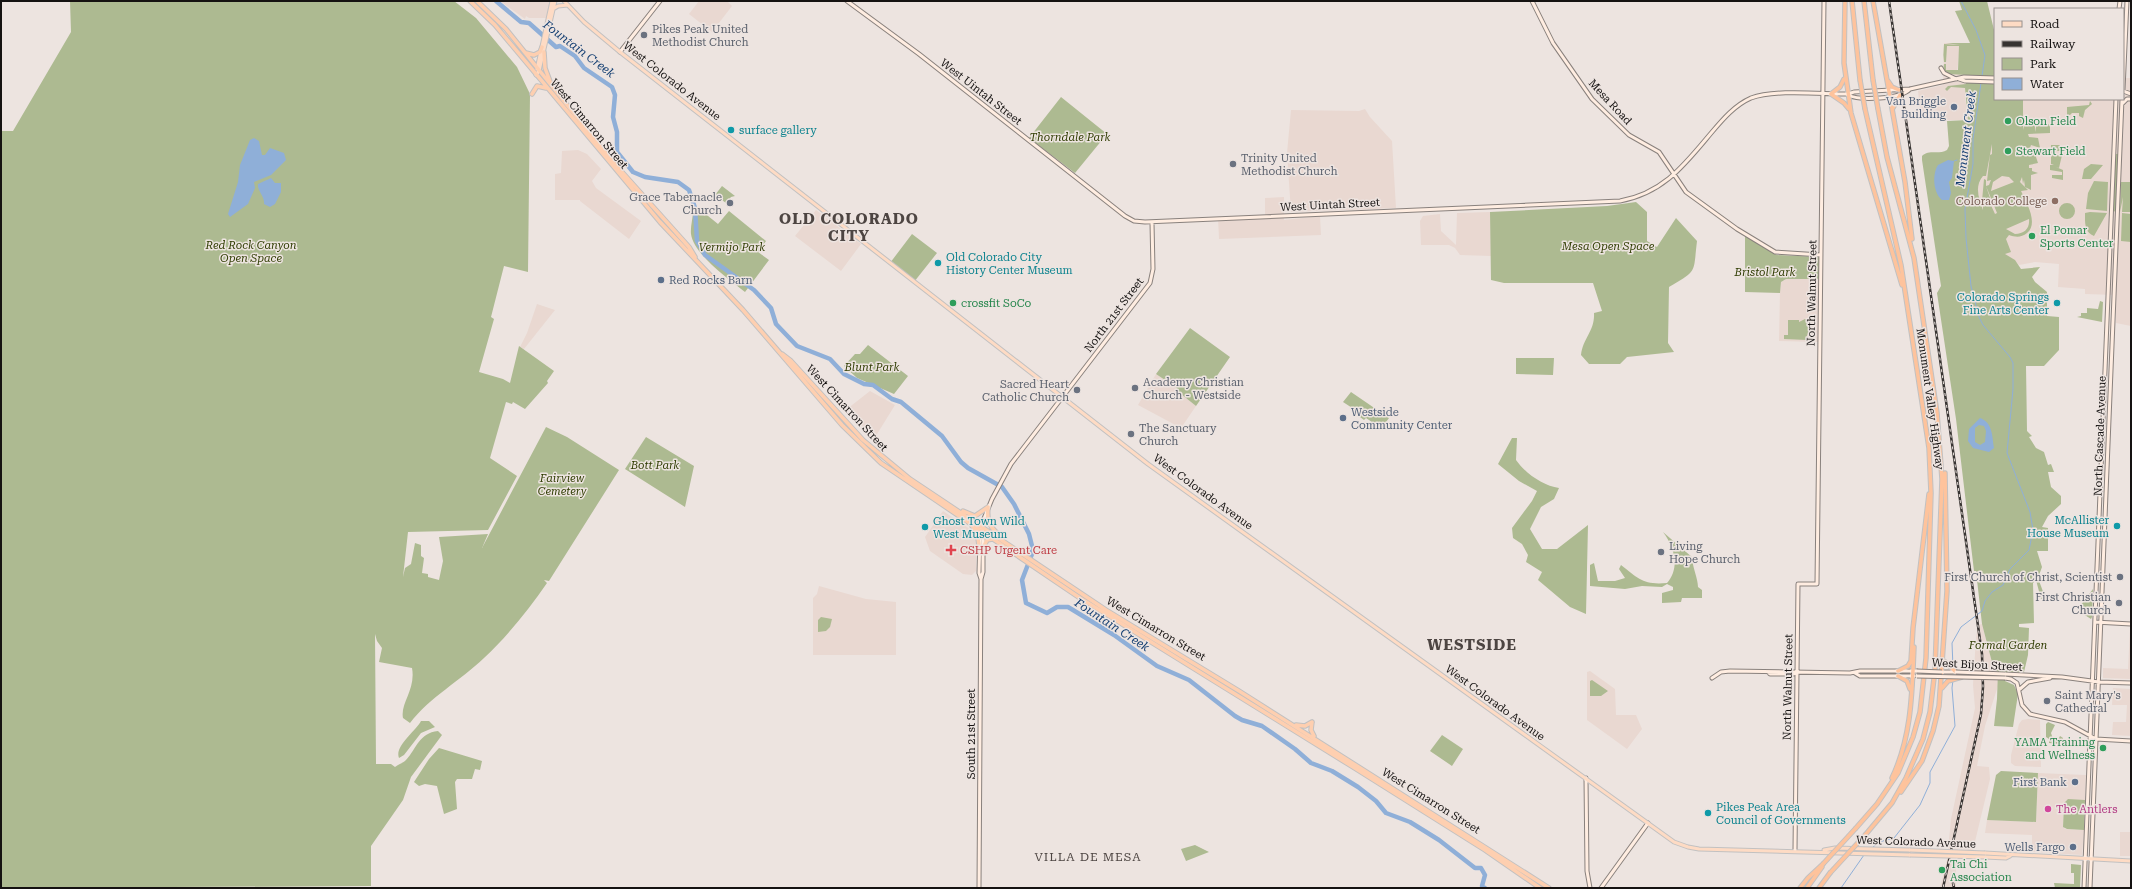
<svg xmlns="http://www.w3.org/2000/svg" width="2132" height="889" viewBox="0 0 2132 889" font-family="'Roboto Serif',serif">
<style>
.built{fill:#e9d8d1}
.green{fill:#adba91;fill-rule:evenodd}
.water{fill:#8fafd8;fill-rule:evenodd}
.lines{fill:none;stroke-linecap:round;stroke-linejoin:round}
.stream{stroke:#8fafd8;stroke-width:1}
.river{stroke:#8fafd8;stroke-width:4.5}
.secondary-casing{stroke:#89817d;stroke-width:5}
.primary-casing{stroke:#c2c1c1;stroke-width:5}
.trunk-casing{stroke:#c2c1c1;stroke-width:5.5}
.motorway-casing{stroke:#c2c1c1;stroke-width:5.5}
.secondary{stroke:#ffede1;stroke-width:3}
.primary{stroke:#fedbc4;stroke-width:3}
.trunk{stroke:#fecfb0;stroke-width:3.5}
.motorway{stroke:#fec39c;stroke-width:3.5}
.rail-casing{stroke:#373331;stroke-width:2.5}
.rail{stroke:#ede4e0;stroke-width:1;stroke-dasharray:3;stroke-linecap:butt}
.secondary-bridge-casing{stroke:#89817d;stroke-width:5;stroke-linecap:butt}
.primary-bridge-casing{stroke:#c2c1c1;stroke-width:5;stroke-linecap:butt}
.motorway-bridge-casing{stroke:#c2c1c1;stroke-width:5.5;stroke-linecap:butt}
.secondary-bridge{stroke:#ffede1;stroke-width:3}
.primary-bridge{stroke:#fedbc4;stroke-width:3}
.motorway-bridge{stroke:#fec39c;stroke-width:3.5}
.worship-dot{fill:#6b7280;stroke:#ede4e0;stroke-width:1.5}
.service-dot{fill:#5c6f8a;stroke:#ede4e0;stroke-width:1.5}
.leisure-dot{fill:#2e9e5b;stroke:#ede4e0;stroke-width:1.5}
.culture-dot{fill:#0f9aa8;stroke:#ede4e0;stroke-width:1.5}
.education-dot{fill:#8d6e63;stroke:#ede4e0;stroke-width:1.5}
.health-dot{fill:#e0444e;stroke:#ede4e0;stroke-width:1.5}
.hotel-dot{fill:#d1479c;stroke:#ede4e0;stroke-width:1.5}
.labels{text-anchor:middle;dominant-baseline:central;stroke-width:3;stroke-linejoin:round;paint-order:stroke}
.worship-label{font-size:11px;fill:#5b616d;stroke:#ede4e0;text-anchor:start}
.street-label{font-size:11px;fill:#151211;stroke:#ede4e0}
.service-label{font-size:11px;fill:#4e5e75;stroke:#ede4e0;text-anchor:end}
.leisure-label{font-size:11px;fill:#27864d;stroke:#ede4e0;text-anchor:start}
.culture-label{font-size:11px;fill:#0d838f;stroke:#ede4e0;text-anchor:start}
.park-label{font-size:11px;font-style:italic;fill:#313e04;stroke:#ede4e0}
.education-label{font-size:11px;fill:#785e54;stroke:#ede4e0;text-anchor:end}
.health-label{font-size:11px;fill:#be3a42;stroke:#ede4e0;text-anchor:start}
.hotel-label{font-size:11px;fill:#b23c85;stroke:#ede4e0;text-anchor:start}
.water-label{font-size:12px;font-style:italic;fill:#164073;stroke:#ede4e0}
.neighbourhood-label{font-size:12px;letter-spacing:1px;fill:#4d4542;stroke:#ede4e0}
.district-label{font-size:15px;font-weight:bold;letter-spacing:1px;fill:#4d4542;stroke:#ede4e0}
</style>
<rect width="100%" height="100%" fill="#ede4e0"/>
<path class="built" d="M500,1H551L547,18H529L526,16L525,19Z
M699,1H727L732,6L712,32L689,14Z
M1944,43H1960L1957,74L1966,75L1965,96L1968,120H1947L1946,122L1942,119L1921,118L1918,91L1943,85Z
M2126,78H2131V326L2116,323V295L2085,294V289L2058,287L2059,264L2035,262L2019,265L2013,259L2005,256L1984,213L1978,194V185L1983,176L1992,140L2022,112L2023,99H2123V95H2125Z
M1365,109L1370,117L1392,141L1396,208L1291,212L1287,153L1291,110L1359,111Z
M578,150L587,154L601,169L592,181L596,188L641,221L629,239L580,201V200H555V174L561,173L562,151Z
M1284,197V220L1320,216L1321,235L1219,239L1218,217L1265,215V198Z
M816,210L861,244L841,271L795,236Z
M1490,212L1491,256L1460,255L1455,248L1449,245H1421L1420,221L1423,216L1440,214L1441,231L1456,245L1457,213Z
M1786,279H1819L1818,342L1779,341L1780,293L1781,282Z
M537,304L555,310L524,349L520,347L527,333Z
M1156,374L1177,388L1176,390L1196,406L1181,428L1138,405Z
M870,391L895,405L874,439L847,409Z
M943,511L976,533V571L972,575L963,574L930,551L925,537Z
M819,586L866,599L896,602V655H813V598L817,594Z
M1982,624L1994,670H1998V686L1985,726L1977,766L1989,767L1990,779L1973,850L1958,849L1956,860V888H1940L1947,860L1951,819L1975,708L1973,685L1976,638L1978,625Z
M2130,630L2131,679L2103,678V668L2128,669Z
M1590,671L1615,689L1616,715H1636L1642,729L1627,749L1587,720V672Z
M2113,688L2131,689V736L2112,735L2113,722H2126L2127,705H2112Z
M2028,719L2040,720L2041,767L2015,766L2011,763V755L2019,724L2022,720Z
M2038,773L2086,775L2085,800H2066L2063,812V826L2065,829L2084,830L2082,855L2032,852V835L1985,833L1987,820L2036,822Z
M2120,832H2131V856H2120Z"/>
<path class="green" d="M70,1H454L476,18L517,67L530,94L528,272L504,266L491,317L494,319L479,372L503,379L510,383L519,346L554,371L547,381L548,383L525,409L513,402L512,404L506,402L490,458L517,476L488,530L408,532L403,577L405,568L411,564L415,543L421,545V556L424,558L422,573L428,574V577L439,580L443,561L439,537L488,534L482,548L546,427L567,437L619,470L549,581L544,580L547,583C529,609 507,637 484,658C460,681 430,697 410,723L403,718C400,703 416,690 412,668L379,662L382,648L377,641L375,634L376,764H391L395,767C399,764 403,763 406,760C417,748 419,733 438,731L442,735L411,777L403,800L371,846V886L1,888V131H13L71,32Z
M1959,1H1987L1995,34V99H2023V130L2026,118L2034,123L2036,132V123L2039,125L2050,124V133L2028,134L2029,137L2038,138L2040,148L2031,145L2030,148L2037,152L2036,157L2038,163L2029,165V168H2032V171L2038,173L2031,175V190L2025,187L2024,180L2023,184L2022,177L2020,182L2018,180L2028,190L2021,191C2026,202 2039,223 2027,233C2021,238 2015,237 2009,235L2006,239L2011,252L2005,254L2015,260L2021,269L2040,267L2032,277L2035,282L2047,292V316L2059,317V350L2044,366H2026L2027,431L2032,436L2029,437L2036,448L2044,452L2048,465L2051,464L2054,472H2048L2051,487L2061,496V504L2048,516L2042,527L2048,528V551H2037L2042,567L2038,578L2045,597L2041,599L2036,580L2033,583L2034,623L2019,624V627L2029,628L2028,655L2024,672H2005V681L2014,685L2018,694L2013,727L1994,726L1997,699L1998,671L1994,670L1982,624L1976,571H1974L1956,419L1937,293L1941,286L1922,160V156C1929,149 1939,155 1947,150L1949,146L1947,121L1968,120L1965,88L1951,87L1947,91L1945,89L1948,86L1966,84V75L1948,74L1943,71L1944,64H1946V70H1958L1959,46H1947L1946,62H1944V55L1943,62L1944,44L1960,45L1946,43H1970L1955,11L1962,10ZM1992,144V154L1990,155L1988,172L1987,181L1991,180L1989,185L1986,186V180L1984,179L1982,201L1984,197L1985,200L1990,198L1986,186L1997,213L1995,214L1989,201L1983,203V210C1979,198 1974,187 1983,176H1986ZM2002,176L2009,177L2014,182L1991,191L1993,182ZM2029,219C2030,229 2024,234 2015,234L2006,229Z
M1061,97L1107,134L1075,173L1029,138Z
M2090,101L2092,104L2085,110L2083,118L2079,116V113H2072L2070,115H2067V107L2089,105Z
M2051,145H2060V148L2064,146V151H2052L2051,155H2062L2059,168L2056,167L2063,170V180L2052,178V175H2062V172L2050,170V165H2054L2051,164Z
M2115,154H2119L2117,212L2113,211Z
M2091,164L2103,165L2091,179H2082L2084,169Z
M2094,181L2108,182L2107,211L2086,209L2088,193Z
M2121,182H2131V212H2122L2123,197L2120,212Z
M722,186L735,196L731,197L726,203L715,195Z
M1636,202L1647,212V241L1657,247L1676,218L1697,241C1693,274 1698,270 1669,287L1668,343L1674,352L1627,357L1620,364H1589L1581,355C1583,338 1595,331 1594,313L1602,311L1593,283H1504L1491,280L1490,212L1607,206Z
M692,203L718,224L729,211L766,241L758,252L769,260L745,292C729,279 694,255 691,234C690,224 695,214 692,203Z
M2059 211a8 8 0 1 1 16 0a8 8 0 1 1-16 0Z
M2090,212L2107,213L2094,236C2084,232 2085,222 2085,213Z
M2122,213L2131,214V242L2121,241Z
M912,234L937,253L914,282L890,263Z
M1745,235L1777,255L1819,257V279H1786L1781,282L1780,293L1745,292Z
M2100,301L2103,302L2102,322L2077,317L2081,316V313H2087V308L2098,309Z
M1805,319L1812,320L1811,332L1807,335V340L1784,339V335H1788V320H1799V322Z
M1190,328L1230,357L1196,406L1176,390L1177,388L1156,374Z
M868,345L908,376L894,394L857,378L844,366L855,354H860Z
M1516,358H1554L1553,375L1516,374Z
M1351,392L1389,418L1380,430L1374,426L1375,424L1366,418L1364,420L1360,417V413L1343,402Z
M646,437L694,466L685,507L625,469Z
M1512,438H1517L1516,460C1525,473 1543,486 1559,488L1554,499L1541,507L1530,529L1542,549H1557L1588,525L1586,614L1570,607L1538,580L1542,572L1526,562L1528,555L1522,544L1513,538L1512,528L1532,501L1537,491L1519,481L1498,464Z
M1663,532L1693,558C1691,565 1698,577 1698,587L1702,590V598H1682L1681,602L1662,603V593L1673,590V587L1667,584L1662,587L1642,586L1625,589L1590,586V565L1594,563L1598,581H1615L1625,578L1619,569L1621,565C1639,579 1643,585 1667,583C1680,568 1675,548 1663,532Z
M2093,589L2092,617L2091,619L2077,610Z
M821,617L832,619L830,627L826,631L818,632V620Z
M1592,680L1608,691L1601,696H1590V681Z
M421,721H429L435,727L421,733L404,755L399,758C394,746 417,730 421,721Z
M2048,722L2055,725L2051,733L2053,739L2058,740L2060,736L2063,738L2060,744L2049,743V739L2046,737V724Z
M1442,735L1463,749L1452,766L1430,751Z
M439,748L482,761L480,770L475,769L472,779H457L455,782L457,809L444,814L437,786L425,784L419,786L414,782L429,759Z
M2001,771L2038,773L2036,822L1987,820L1996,775Z
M2068,799L2085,800L2084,830L2067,829L2063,827L2064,803Z
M1195,845L1209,852L1186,861L1181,849Z
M2071,864L2081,865L2080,888H2055L2054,883L2074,884V873H2071Z"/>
<path class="water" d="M254,138L259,141L262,155H265L270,148L284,153L286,160L271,175L254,182L255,188L248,204L230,217L228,214L238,182L240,165L250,140Z
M1948,160L1954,161L1952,178L1949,182L1951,193L1949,200H1942C1933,193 1932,174 1938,165Z
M271,178L275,183H281V192L275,204L270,207L264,204C265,196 257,191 258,184Z
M1980,418C1993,423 1992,436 1994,448L1989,452L1973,448L1968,441L1969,429ZM1979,425L1984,426L1986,431L1985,442L1980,445L1975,442V428Z"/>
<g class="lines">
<path class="stream" d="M1954,161L1957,160
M1953,667L1952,643L1961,627L1982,611L1985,601L1992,592L2003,585L2010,569L2029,550L2033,530L2030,512L2007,453L2013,389V363L2010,357L1983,325L1979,317L1971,286L1966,238L1965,209L1973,164V139L1985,55L1976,30L1961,1
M1872,848L1879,842L1894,838L1920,805L1930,783V772L1955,726L1952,688L1953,680
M1841,888L1864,855"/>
<path class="river" d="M496,1L521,22L529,23L556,47L560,46L575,56L584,68L612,87L615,95L613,117L617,132V152L633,172L645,177L678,182L689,190L695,208L697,241L705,255L754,290L771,308L776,324L797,346L830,359L844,374L864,384L873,385L892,399L901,402L942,436L961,462L968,468L1002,487L1014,504L1029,534L1032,546V554L1022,580L1026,603L1047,613L1057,607H1068L1114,635L1157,666L1189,680L1235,716L1242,720L1262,726L1295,749L1311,763L1332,771L1358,787L1376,801L1386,813L1410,822L1439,840L1475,868H1481L1485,875L1482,886L1485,888"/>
<g class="secondary-casing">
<path id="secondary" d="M847,1L919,54L1125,216L1134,221L1145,222L1620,201C1664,193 1685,164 1712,132C1723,119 1735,105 1751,98C1775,89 1821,94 1848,94L1854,92L1910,89L1964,77L1995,78
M1532,1L1553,43L1592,99L1629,135L1659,152L1686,192L1737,229L1775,252L1821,255
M2119,9L2120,1
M620,52L660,1
M1941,68L1944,73L1956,79
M1959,79L1965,81L1995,82
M2123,90L2127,1
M2123,91L2131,94
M1848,95C1860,101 1901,99 1910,89
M2122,104L2127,99H2131
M981,579L979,573L980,534L983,521L992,499L1011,464L1150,283L1153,269L1152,223
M2095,622L2131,624
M1768,672L1770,674H1793L1797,673
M1942,672H1956
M1855,673L1860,676H1914
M2005,674L2062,677L2099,682L2131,683
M1712,678L1721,672L1730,671L1850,673L1860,671H1917
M2005,678L2011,679L2017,683L2022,705L2030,714L2065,722L2096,739L2131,741
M2020,689L2028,682L2050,678
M1586,778L1587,871L1590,888
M1795,850L1798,584H1817L1824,1
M979,888L981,579L983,572V531
M1601,888L1648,823
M2084,888L2116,99
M2090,888L2122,99"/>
</g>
<g class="primary-casing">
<path id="primary" d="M564,1L584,22L620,52L1148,464L1674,842L1688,847L1699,849L1910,855
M553,9L558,6L568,5
M537,69L552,1
M536,75L539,71L555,1
M1824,850L1835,848L1910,850
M1985,853L2131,861
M1985,857L2006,858L2010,856"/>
</g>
<g class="trunk-casing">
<path id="trunk" d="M470,1L495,25L660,222L743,310L842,425L881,463L1080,598L1353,767L1485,850L1540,888
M477,1L506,29L613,162L689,247L695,257
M544,52L545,68L551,84
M526,53L534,55L540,52L542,47
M532,94L537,86L546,88
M782,354L791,361L863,440L910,479L1106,610L1239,691L1549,888
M988,507C987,518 988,525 997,533
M963,511L975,516L988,507
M972,526L977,532L979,545
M984,546L987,540L992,539
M1312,722L1311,730L1314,736
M1296,725L1305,726L1312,722"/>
</g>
<g class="motorway-casing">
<path id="motorway" d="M1845,1L1844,63L1851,113L1902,285
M1852,1L1860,80
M1864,1L1873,80
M1873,1L1905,182L1912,239
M1844,79L1840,87L1831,94L1844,103L1849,109
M1888,81L1892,87L1899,90
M1893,108L1900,95
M1944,661L1956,672
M1898,671L1908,666L1911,661L1913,628L1929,494
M1898,676L1907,681L1910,689
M1942,688L1948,681L1962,677
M1892,778C1912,736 1912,692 1914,647
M1901,792L1922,761L1933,731L1939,706L1947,591L1945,473
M1856,828L1877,804L1898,773L1913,737L1920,712L1926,658L1931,493L1929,448L1901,265L1865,109
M1866,834L1892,803L1906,778L1923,739L1930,712L1935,670L1942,479L1937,413L1914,258L1887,157L1878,109
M1800,888L1808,878L1823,864
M1807,888L1822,867
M1819,888L1830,873"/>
</g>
<use href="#secondary" class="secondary"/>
<use href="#primary" class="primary"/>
<use href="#trunk" class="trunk"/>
<use href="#motorway" class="motorway"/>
<g class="rail-casing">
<path id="rail" d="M1889,1L1982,654L1983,687L1981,714L1943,888
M1953,883L1954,888"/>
</g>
<use href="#rail" class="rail"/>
<g class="secondary-bridge-casing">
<path id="secondary-bridge" d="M1917,671L1942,672
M1956,672L2005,674
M1917,676L2005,678"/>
</g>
<g class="primary-bridge-casing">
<path id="primary-bridge" d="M1910,850L1985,853
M1910,855L1985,857"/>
</g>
<g class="motorway-bridge-casing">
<path id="motorway-bridge" d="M1860,80L1865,109
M1873,80L1878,109
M1823,864L1856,828
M1830,873L1866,834"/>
</g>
<use href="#secondary-bridge" class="secondary-bridge"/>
<use href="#primary-bridge" class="primary-bridge"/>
<use href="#motorway-bridge" class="motorway-bridge"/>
</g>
<g class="worship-dot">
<circle cx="644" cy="35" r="4"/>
<circle cx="1233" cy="164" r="4"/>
<circle cx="730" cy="203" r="4"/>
<circle cx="1135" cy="388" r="4"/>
<circle cx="1077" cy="390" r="4"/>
<circle cx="1131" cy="434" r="4"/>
<circle cx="1661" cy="552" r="4"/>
<circle cx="2120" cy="577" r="4"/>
<circle cx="2119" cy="603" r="4"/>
<circle cx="2047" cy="701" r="4"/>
</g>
<g class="service-dot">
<circle cx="1954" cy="107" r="4"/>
<circle cx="661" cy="280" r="4"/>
<circle cx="1343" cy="418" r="4"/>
<circle cx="2075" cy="782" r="4"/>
<circle cx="2073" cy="847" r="4"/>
</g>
<g class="leisure-dot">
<circle cx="2008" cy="121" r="4"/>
<circle cx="2008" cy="151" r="4"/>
<circle cx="2032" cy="236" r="4"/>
<circle cx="953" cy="303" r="4"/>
<circle cx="2103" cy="748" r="4"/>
<circle cx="1942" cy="870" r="4"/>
</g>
<g class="culture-dot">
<circle cx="731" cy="130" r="4"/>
<circle cx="938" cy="263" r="4"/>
<circle cx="2057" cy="303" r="4"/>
<circle cx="2117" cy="526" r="4"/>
<circle cx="925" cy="527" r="4"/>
<circle cx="1708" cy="813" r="4"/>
</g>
<circle class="education-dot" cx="2055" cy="201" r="4"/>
<path class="health-dot" d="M949 544h4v4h4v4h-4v4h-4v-4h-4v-4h4z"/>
<circle class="hotel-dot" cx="2048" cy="809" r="4"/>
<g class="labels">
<g class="worship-label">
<text x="652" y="29">Pikes Peak United<tspan x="652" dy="13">Methodist Church</tspan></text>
<text x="1241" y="158">Trinity United<tspan x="1241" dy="13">Methodist Church</tspan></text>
<text x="722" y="197" text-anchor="end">Grace Tabernacle<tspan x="722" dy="13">Church</tspan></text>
<text x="1143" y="382">Academy Christian<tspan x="1143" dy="13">Church - Westside</tspan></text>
<text x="1069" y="384" text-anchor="end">Sacred Heart<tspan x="1069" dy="13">Catholic Church</tspan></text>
<text x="1139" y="428">The Sanctuary<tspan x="1139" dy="13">Church</tspan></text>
<text x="1669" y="546">Living<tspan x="1669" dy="13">Hope Church</tspan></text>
<text x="2112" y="577" text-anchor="end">First Church of Christ, Scientist</text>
<text x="2111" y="597" text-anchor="end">First Christian<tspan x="2111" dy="13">Church</tspan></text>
<text x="2055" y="695">Saint Mary's<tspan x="2055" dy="13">Cathedral</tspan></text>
</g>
<g class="street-label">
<text transform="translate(672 81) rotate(38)">West Colorado Avenue</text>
<text transform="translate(981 92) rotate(38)">West Uintah Street</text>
<text transform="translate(1610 102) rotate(47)">Mesa Road</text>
<text transform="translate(589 124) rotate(50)">West Cimarron Street</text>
<text transform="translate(1330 205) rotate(-3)">West Uintah Street</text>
<text transform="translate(1812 293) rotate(-89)">North Walnut Street</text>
<text transform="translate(1114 315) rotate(-53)">North 21st Street</text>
<text transform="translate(1930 399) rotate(82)">Monument Valley Highway</text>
<text transform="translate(847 408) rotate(47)">West Cimarron Street</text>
<text transform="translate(2100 436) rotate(-88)">North Cascade Avenue</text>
<text transform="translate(1203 492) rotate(36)">West Colorado Avenue</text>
<text transform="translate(1156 629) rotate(31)">West Cimarron Street</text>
<text transform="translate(1977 665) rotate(3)">West Bijou Street</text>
<text transform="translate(1788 687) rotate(-89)">North Walnut Street</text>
<text transform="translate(1495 703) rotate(36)">West Colorado Avenue</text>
<text transform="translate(971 734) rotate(-90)">South 21st Street</text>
<text transform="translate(1431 801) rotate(32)">West Cimarron Street</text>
<text transform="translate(1916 842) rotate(2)">West Colorado Avenue</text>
</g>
<g class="service-label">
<text x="1946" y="101">Van Briggle<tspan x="1946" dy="13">Building</tspan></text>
<text x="669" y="280" text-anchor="start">Red Rocks Barn</text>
<text x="1351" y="412" text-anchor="start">Westside<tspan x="1351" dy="13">Community Center</tspan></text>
<text x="2067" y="782">First Bank</text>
<text x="2065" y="847">Wells Fargo</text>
</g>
<g class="leisure-label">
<text x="2016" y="121">Olson Field</text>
<text x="2016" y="151">Stewart Field</text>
<text x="2040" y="230">El Pomar<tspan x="2040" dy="13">Sports Center</tspan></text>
<text x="961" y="303">crossfit SoCo</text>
<text x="2095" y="742" text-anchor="end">YAMA Training<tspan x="2095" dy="13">and Wellness</tspan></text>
<text x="1950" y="864">Tai Chi<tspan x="1950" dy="13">Association</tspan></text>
</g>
<g class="culture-label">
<text x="739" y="130">surface gallery</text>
<text x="946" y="257">Old Colorado City<tspan x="946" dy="13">History Center Museum</tspan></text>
<text x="2049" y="297" text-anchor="end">Colorado Springs<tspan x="2049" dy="13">Fine Arts Center</tspan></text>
<text x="2109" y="520" text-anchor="end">McAllister<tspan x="2109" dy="13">House Museum</tspan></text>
<text x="933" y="521">Ghost Town Wild<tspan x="933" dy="13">West Museum</tspan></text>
<text x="1716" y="807">Pikes Peak Area<tspan x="1716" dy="13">Council of Governments</tspan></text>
</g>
<g class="park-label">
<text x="1070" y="137">Thorndale Park</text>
<text x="251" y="245">Red Rock Canyon<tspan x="251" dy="13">Open Space</tspan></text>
<text x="1608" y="246">Mesa Open Space</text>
<text x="732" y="247">Vermijo Park</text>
<text x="1765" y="272">Bristol Park</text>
<text x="872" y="367">Blunt Park</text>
<text x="655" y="465">Bott Park</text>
<text x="562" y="478">Fairview<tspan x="562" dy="13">Cemetery</tspan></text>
<text x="2008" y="645">Formal Garden</text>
</g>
<g class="education-label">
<text x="2047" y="201">Colorado College</text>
</g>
<g class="health-label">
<text x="960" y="550">CSHP Urgent Care</text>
</g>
<g class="hotel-label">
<text x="2056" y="809">The Antlers</text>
</g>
<g class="water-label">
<text transform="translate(579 49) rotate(37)">Fountain Creek</text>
<text transform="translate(1966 139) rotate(-83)">Monument Creek</text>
<text transform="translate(1112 625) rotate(33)">Fountain Creek</text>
</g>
<g class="neighbourhood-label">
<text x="1088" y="857">VILLA DE MESA</text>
</g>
<g class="district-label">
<text x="849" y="219">OLD COLORADO<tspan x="849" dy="17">CITY</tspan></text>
<text x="1472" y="645">WESTSIDE</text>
</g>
</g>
<rect width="2132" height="889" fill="none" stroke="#151211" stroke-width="4"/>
<rect x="1994" y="8" width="130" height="92" fill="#ede4e0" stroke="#97908d"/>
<rect x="2002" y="21" width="20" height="6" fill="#fedbc4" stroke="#97908d"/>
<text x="2030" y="28" font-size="12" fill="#151211">Road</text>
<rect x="2002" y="41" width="20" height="6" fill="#373331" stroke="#97908d"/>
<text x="2030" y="48" font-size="12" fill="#151211">Railway</text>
<rect x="2002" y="58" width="20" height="12" fill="#adba91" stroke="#97908d"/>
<text x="2030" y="68" font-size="12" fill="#151211">Park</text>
<rect x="2002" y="78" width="20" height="12" fill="#8fafd8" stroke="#97908d"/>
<text x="2030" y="88" font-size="12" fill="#151211">Water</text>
</svg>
